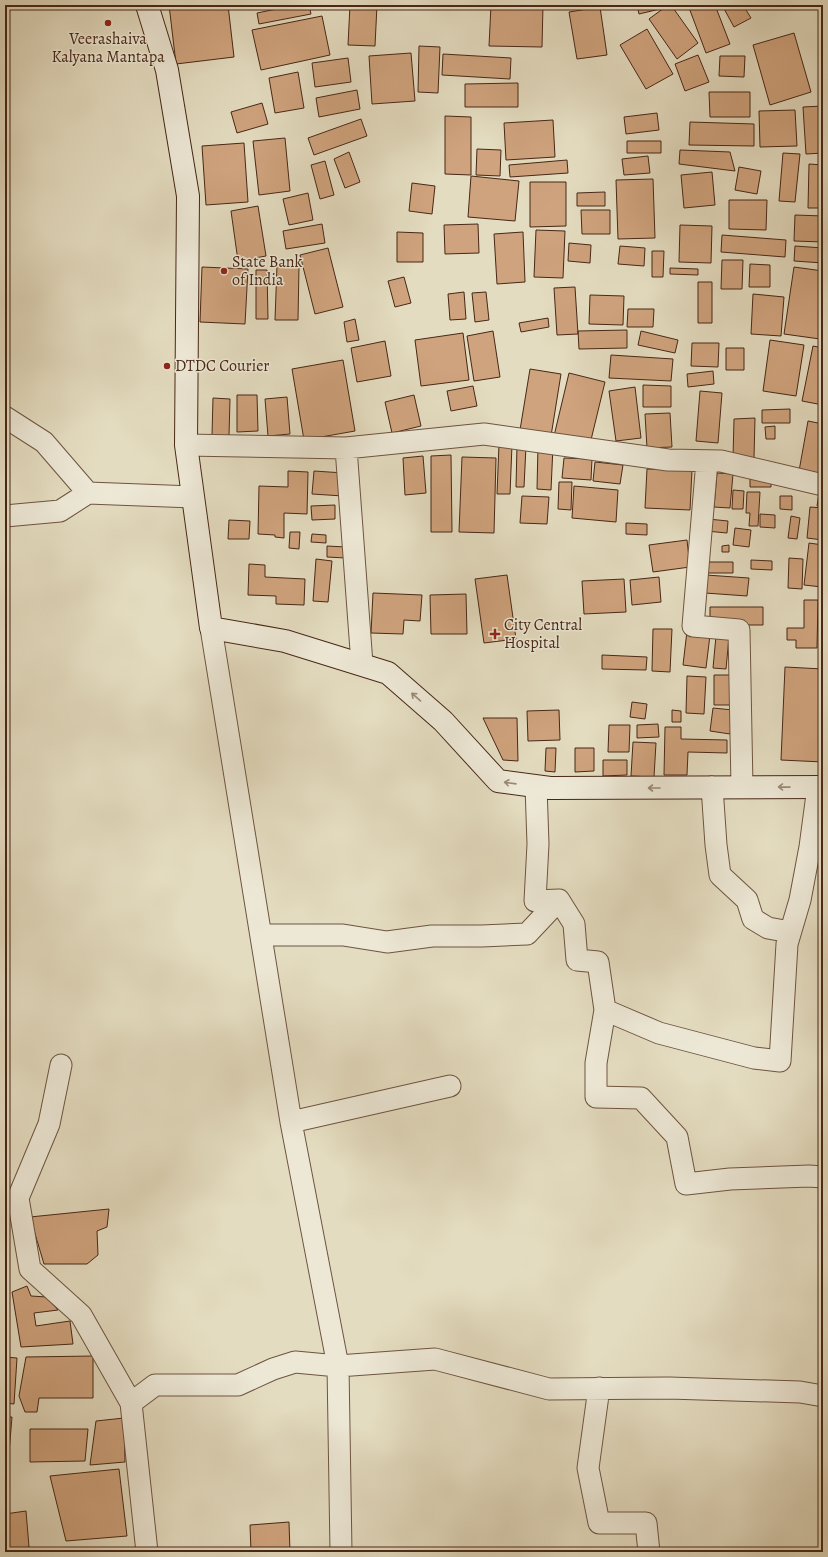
<svg xmlns="http://www.w3.org/2000/svg" width="828" height="1557" viewBox="0 0 828 1557" font-family="Alegreya,serif">
<style>
.building{fill:#cfa37d;stroke:#472716}
.lines{fill:none;stroke-linecap:round;stroke-linejoin:round}
.minor-casing{stroke:#6e5440;stroke-width:23}
.secondary-casing{stroke:#472716;stroke-width:24}
.minor{stroke:#ede8d6;stroke-width:21}
.secondary{stroke:#ede8d6;stroke-width:22}
.oneway{stroke:#9a8876}
.poi-dot{fill:#8f2418;stroke:#ede8d6;stroke-width:1.5}
.labels{text-anchor:middle;dominant-baseline:central;stroke-width:3;stroke-linejoin:round;paint-order:stroke}
.poi-label{font-size:16px;fill:#472716;stroke:#ede8d6;text-anchor:start}
</style>
<rect width="100%" height="100%" fill="#e4dcc0"/>
<filter id="stains"><feTurbulence type="fractalNoise" baseFrequency=".005" numOctaves="4"/><feColorMatrix values="0 0 0 0 .2 0 0 0 0 .09 0 0 0 0 .02 0 0 0 .5 -.17"/></filter>
<radialGradient id="worn" r=".72"><stop offset=".6" stop-color="#630" stop-opacity="0"/><stop offset="1" stop-color="#630" stop-opacity=".3"/></radialGradient>
<path class="building" d="M169,5H228L234,57L176,64Z
M296,5H309L311,14L259,24L257,13Z
M350,5H377L375,46L348,45Z
M491,5H543L542,47L489,46Z
M637,5H663L664,8L639,14Z
M668,5H671L698,43L677,59L649,19Z
M688,5H715L730,44L706,53Z
M722,5H743L751,18L734,27Z
M600,7L607,55L577,59L569,12Z
M322,16L330,55L261,70L252,30Z
M647,29L673,74L646,89L620,45Z
M794,33L811,92L770,105L753,45Z
M419,46L440,47L438,93L418,92Z
M411,53L415,101L372,104L369,56Z
M443,54L511,58L510,79L442,75Z
M698,55L709,82L685,91L675,64Z
M720,56H745L744,77L719,76Z
M348,58L351,82L315,87L312,63Z
M298,72L304,108L275,113L269,78Z
M518,83V107H465V84Z
M357,90L360,109L319,117L316,98Z
M709,92H750V117H710Z
M262,103L268,124L237,133L231,112Z
M823,106V153L806,154L803,107Z
M795,110L797,146L760,147L759,111Z
M657,113L659,130L626,134L624,117Z
M445,116L471,117V175L445,174Z
M361,119L367,136L314,155L308,138Z
M553,120L555,157L506,160L504,123Z
M690,122L754,124V146L689,145Z
M285,138L290,191L259,195L253,141Z
M627,141H661V153H627Z
M244,143L248,202L206,205L202,146Z
M477,149L501,150L500,176L476,175Z
M680,150L730,152L735,171L679,164Z
M349,152L360,182L345,188L334,159Z
M783,153L800,154L795,202L779,201Z
M648,156L650,173L624,175L622,159Z
M567,160L568,173L510,177L509,165Z
M325,161L334,195L320,199L311,165Z
M809,164L823,165V208H808Z
M739,167L761,171L757,194L735,190Z
M712,172L715,205L684,208L681,175Z
M471,176L519,181L515,221L468,217Z
M653,179L655,238L618,239L616,180Z
M530,182H566V226L530,227Z
M412,183L435,186L432,214L409,211Z
M605,192V206H577V193Z
M308,193L313,220L289,225L283,199Z
M729,200H767L766,230L729,229Z
M258,206L266,256L238,261L231,211Z
M581,210H610V234H582Z
M795,215L823,216V242L794,241Z
M322,224L325,243L286,249L283,231Z
M478,224L479,253L445,254L444,225Z
M680,225L712,226L711,263L679,262Z
M536,230L565,231L563,278L534,277Z
M397,232L423,233V262H397Z
M523,232L525,282L497,284L494,234Z
M722,235L786,240L785,257L721,252Z
M569,243L591,245L590,263L568,261Z
M620,246L645,248L644,266L618,264Z
M795,246L823,248V263L794,261Z
M328,248L343,307L315,314L300,255Z
M652,251H664L663,277H652Z
M722,260H743L742,289H721Z
M750,264L770,265V287H749Z
M277,265L299,266L298,320H275Z
M202,267L248,269L245,324L200,322Z
M794,267L823,271V317L820,339L784,334Z
M670,268L698,269V275L670,274Z
M256,270H267L268,319H256Z
M404,277L411,303L395,307L388,281Z
M698,282H712V323H698Z
M575,287L578,334L557,335L554,288Z
M464,292L466,319L450,320L448,294Z
M486,292L489,320L475,322L472,293Z
M753,294L784,297L781,336L751,334Z
M590,295L624,296L623,325L589,324Z
M628,309H654L653,327H627Z
M548,318L549,327L521,332L519,323Z
M355,319L359,340L347,342L344,322Z
M627,330V348L579,349L578,331Z
M493,331L500,377L474,381L467,336Z
M641,331L678,340L675,353L638,345Z
M463,333L469,380L421,386L415,340Z
M770,340L804,345L796,396L763,391Z
M385,341L391,376L357,382L351,348Z
M692,343H719L718,367L691,366Z
M813,346L823,348V405L802,401Z
M726,348H744V370H726Z
M611,355L673,359L671,381L609,378Z
M343,360L355,431L304,440L292,369Z
M530,369L561,374L551,436L520,430Z
M713,371L714,384L688,387L687,374Z
M569,373L605,382L590,444L554,436Z
M643,385L671,386V407H643Z
M473,386L477,406L451,411L447,391Z
M635,387L641,438L616,441L609,391Z
M700,391L722,393L718,443L696,441Z
M237,395H257L258,431L237,432Z
M414,395L421,426L392,433L385,402Z
M287,397L290,434L268,436L265,399Z
M213,398L230,399L229,436L212,435Z
M790,409V423H762V410Z
M670,413L672,447L647,448L645,414Z
M755,418L754,458H733L734,419Z
M808,421L823,424V475L799,471Z
M775,426V439H766L765,427Z
M499,444L512,445L510,494H497Z
M517,445L526,446L524,487H516Z
M538,446H553L551,490L537,489Z
M451,455L452,532H431V456Z
M423,456L426,493L405,495L403,458Z
M462,457L496,458L494,533L459,532Z
M564,458L592,459L591,480L562,478Z
M595,462L623,465L620,484L593,481Z
M647,469L692,470L690,510L645,508Z
M288,471L308,472L307,514L284,513V538L275,537V535L258,534L259,486L288,487Z
M314,471L344,473L343,496L312,494Z
M717,473L733,474L730,508L714,507Z
M750,477L771,478V487H750Z
M559,482H572L571,510L558,509Z
M574,486L618,490L616,522L572,518Z
M733,490L744,491L743,509H732Z
M747,492H760L758,526H749L750,513H746Z
M819,493H823V506H817Z
M522,496L549,497L547,524L520,523Z
M780,496H792V510L780,509Z
M335,505V519L312,520L311,506Z
M810,507L823,508V540L807,538Z
M760,514L775,515V528L760,527Z
M791,516L800,518L797,539L788,538Z
M708,519L728,521L727,533L706,531Z
M229,520L250,521L249,539H228Z
M626,523L647,524V535L626,534Z
M735,528L751,530L749,547L733,545Z
M290,532H300L299,549L289,548Z
M312,534L326,535V543L311,542Z
M687,540L690,567L653,572L649,545Z
M809,543L823,545L822,587L804,585Z
M729,545V552H722V546Z
M327,546L346,547V558L327,557Z
M789,558L803,559L802,589L788,588Z
M316,559L332,561L328,602L313,601Z
M751,560L772,561V570L751,569Z
M704,562H733V573H704Z
M249,564L265,565V577L305,579L304,605L276,604V596L248,595Z
M507,575L516,639L484,643L475,579Z
M706,575L749,578L747,596L705,593Z
M659,577L661,602L632,605L630,580Z
M624,579L626,612L584,614L582,581Z
M373,593L422,595L420,621L404,620L403,634L371,633Z
M466,594L467,634H431L430,595Z
M804,600H818L817,648H796V640H787V628H804Z
M710,607H763V625H710Z
M653,629H672L670,672L652,671Z
M687,631L710,635L706,668L683,665Z
M716,636L729,637L726,669L713,668Z
M602,655L647,657L646,670L602,669Z
M785,667L823,669V762L781,760Z
M714,675H737V705H714Z
M687,676L706,677L704,714L686,713Z
M632,702L647,704L645,719L630,717Z
M713,708L733,710L730,734L710,731Z
M559,710L560,740L528,741L527,711Z
M672,710L681,711V722H672Z
M483,718H517L518,761L503,760Z
M658,724L659,737L637,738V725Z
M609,725H630L629,752H608Z
M665,727H681V739L727,740V753L688,752L687,775H664Z
M633,742L656,743L654,777L631,776Z
M546,748H556L555,772L545,771Z
M575,748H594V771L575,772Z
M603,760H627V775L603,776Z
M109,1209L107,1227L97,1231L98,1255L87,1264H44L30,1217Z
M27,1286L31,1296L47,1297L58,1310L34,1313L36,1326L70,1321L73,1344L21,1347L12,1292Z
M93,1356V1398H39L37,1412H25L19,1396L26,1357Z
M5,1357L17,1358L14,1404L5,1403Z
M5,1417H12L8,1465H5Z
M124,1418L125,1462L90,1465L96,1421Z
M30,1429H88L85,1461L30,1462Z
M119,1469L127,1536L66,1541L50,1476Z
M26,1511L29,1547L5,1551V1514Z
M289,1522L290,1552H251L250,1525Z"/>
<g class="lines">
<g class="minor-casing">
<path id="minor" d="M5,417L44,442L88,493L193,497
M186,445L346,448L484,434L668,460L721,461L823,485
M346,448L362,664
M707,461L693,626L739,630L742,787
M5,516L60,511L88,493
M211,628L291,1122L338,1366L341,1552
M536,786L538,844L535,901L559,900L574,924L577,960L598,962L605,1010L596,1063V1097L641,1098L677,1137L686,1184L730,1179L809,1176L823,1177
M712,787L716,845L720,875L747,900L753,919L768,928L790,932
M261,935H343L387,942L432,936H482L527,934L559,900
M605,1010L659,1033L754,1058L780,1061L787,944L800,900L810,847L818,787
M61,1065L49,1124L18,1198L30,1269L81,1315L131,1403L147,1552
M291,1122L450,1086
M599,1388L588,1468L599,1523H646L649,1552
M131,1403L155,1385H238L273,1369L295,1362L338,1366L435,1359L549,1389L669,1388L800,1392L823,1396"/>
</g>
<g class="secondary-casing">
<path id="secondary" d="M147,5L167,70L188,196L186,445L211,628L285,641L388,673L443,721L498,781L550,788L823,787"/>
</g>
<use href="#minor" class="minor"/>
<use href="#secondary" class="secondary"/>
</g>
<defs><path id="oneway-shaft" d="M-6 0H5M1.5-3L5.5 0L1.5 3" fill="none" stroke-width="1.6" stroke-linecap="round" stroke-linejoin="round"/></defs>
<g class="oneway">
<use href="#oneway-shaft" transform="translate(416 697) rotate(-139)"/>
<use href="#oneway-shaft" transform="translate(510 783) rotate(-172)"/>
<use href="#oneway-shaft" transform="translate(784 787) rotate(-179)"/>
<use href="#oneway-shaft" transform="translate(654 788) rotate(180)"/>
</g>
<g class="poi-dot">
<circle cx="108" cy="23" r="4"/>
<circle cx="224" cy="271" r="4"/>
<circle cx="167" cy="366" r="4"/>
<path d="M493 628h4v4h4v4h-4v4h-4v-4h-4v-4h4z"/>
</g>
<g class="labels">
<g class="poi-label">
<text x="108" y="39" text-anchor="middle">Veerashaiva<tspan x="108" dy="18">Kalyana Mantapa</tspan></text>
<text x="232" y="262">State Bank<tspan x="232" dy="18">of India</tspan></text>
<text x="175" y="366">DTDC Courier</text>
<text x="504" y="625">City Central<tspan x="504" dy="18">Hospital</tspan></text>
</g>
</g>
<rect width="828" height="1557" fill="none" stroke="#e4dcc0" stroke-width="20"/>
<rect x="6" y="6" width="816" height="1545" fill="none" stroke="#472716" stroke-width="2"/>
<rect x="10" y="10" width="808" height="1537" fill="none" stroke="#472716"/>
<rect width="100%" height="100%" filter="url(#stains)"/>
<rect width="100%" height="100%" fill="url(#worn)"/>
</svg>
